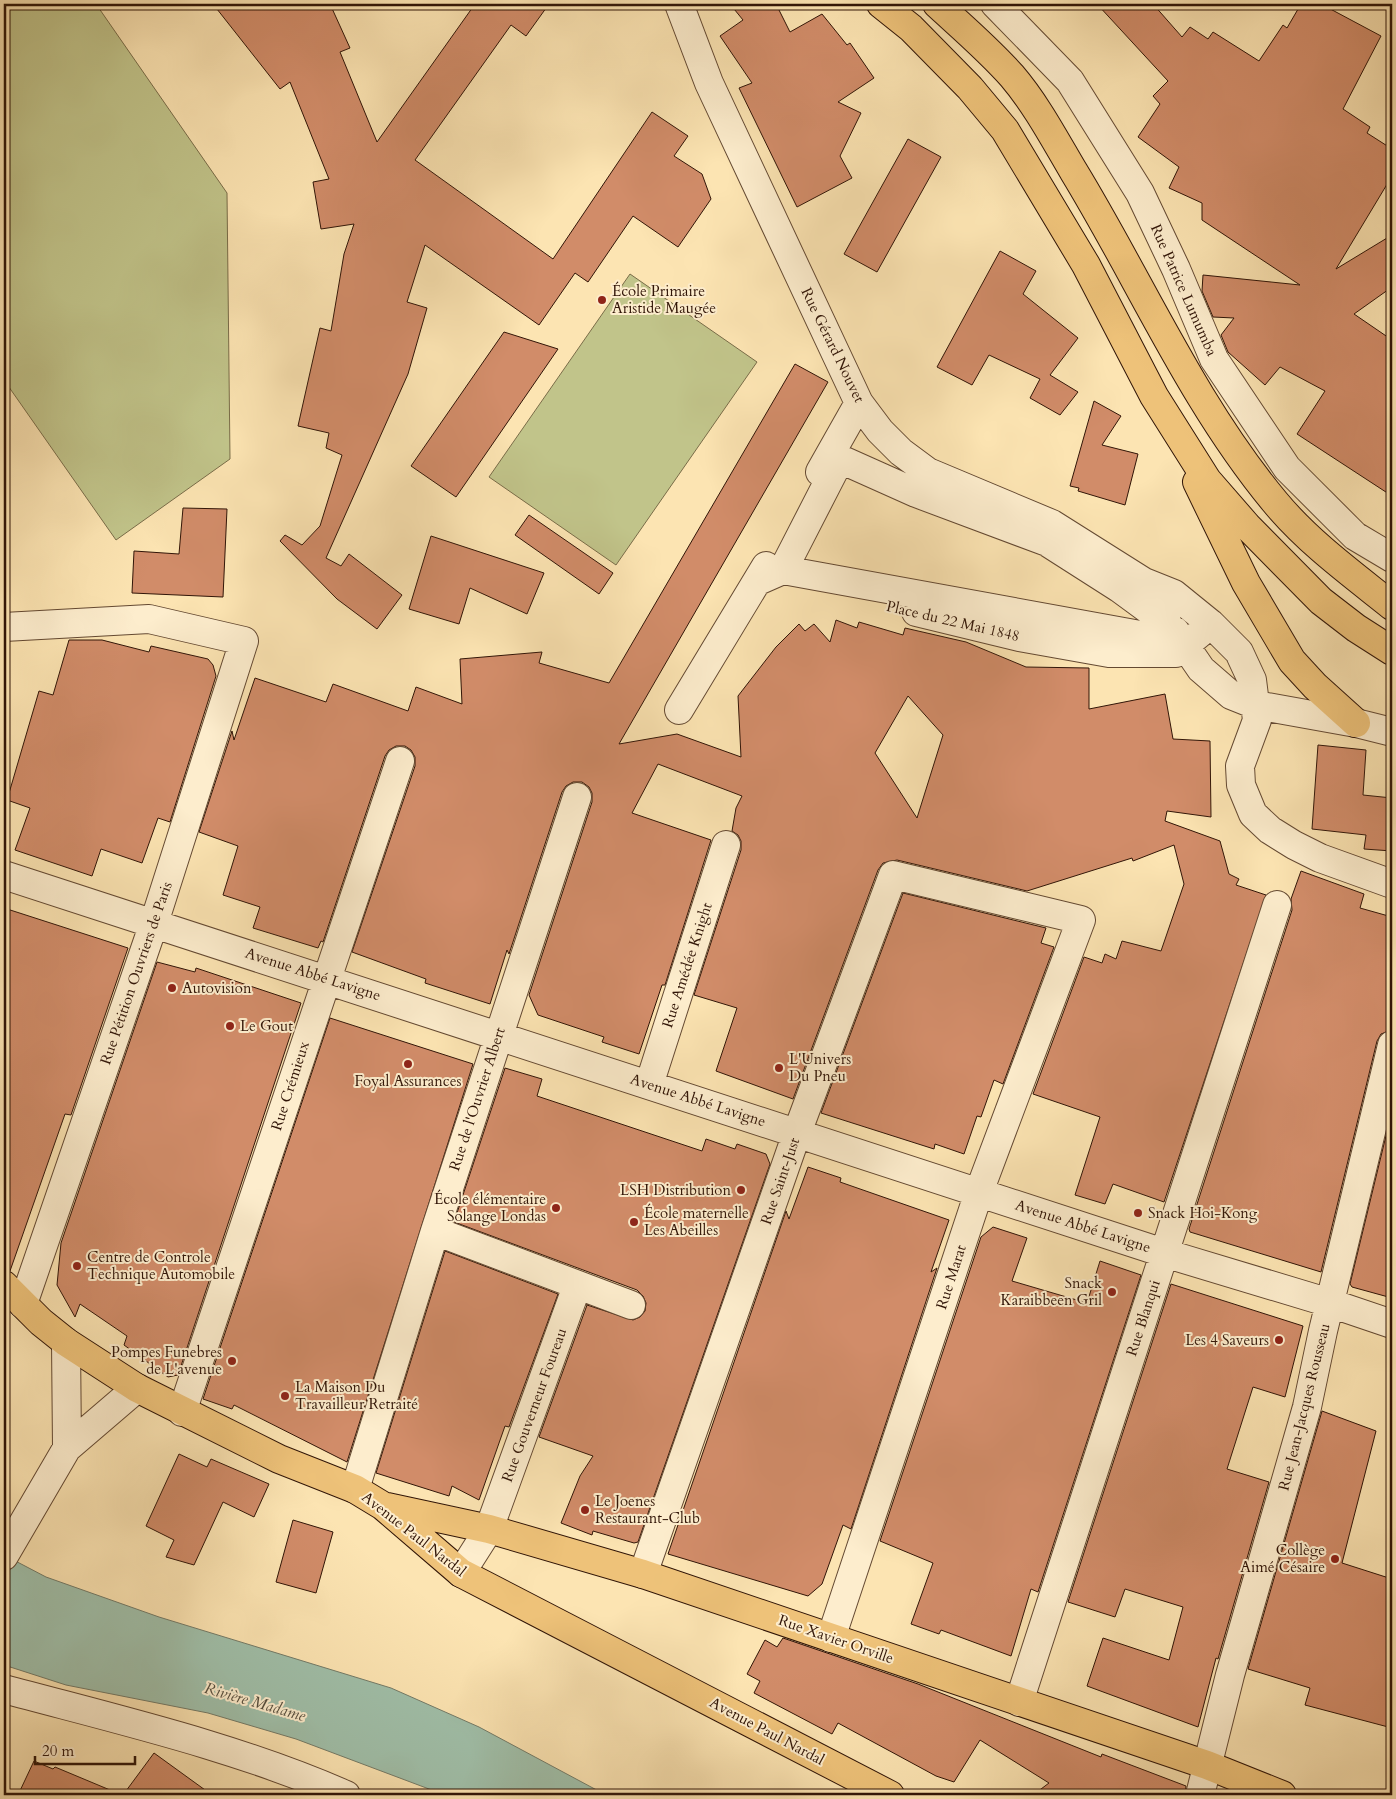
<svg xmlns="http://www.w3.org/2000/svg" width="1396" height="1799" viewBox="0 0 1396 1799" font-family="Cardo,serif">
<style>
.green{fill:#c1c48a;stroke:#796c48}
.water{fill:#a0bfa9;stroke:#747b68}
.building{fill:#d18c69;stroke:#311507;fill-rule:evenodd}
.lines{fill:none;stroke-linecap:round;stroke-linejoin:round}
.minor-casing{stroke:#644932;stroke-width:30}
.major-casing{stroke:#311507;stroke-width:30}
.highway-casing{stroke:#311507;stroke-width:30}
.minor{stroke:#fdedcd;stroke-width:28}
.major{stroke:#eec279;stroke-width:28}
.highway{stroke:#eec279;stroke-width:28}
.poi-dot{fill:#8f2418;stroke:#fdedcd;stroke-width:2}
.labels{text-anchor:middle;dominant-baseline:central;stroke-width:4;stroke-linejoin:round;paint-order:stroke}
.street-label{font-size:15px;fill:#311507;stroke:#fdedcd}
.poi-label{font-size:15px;fill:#311507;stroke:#fdedcd;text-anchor:start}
.water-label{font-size:16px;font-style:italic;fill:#585040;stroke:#fdedcd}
</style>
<rect width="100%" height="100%" fill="#fce4b2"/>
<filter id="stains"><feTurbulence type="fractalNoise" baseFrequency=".004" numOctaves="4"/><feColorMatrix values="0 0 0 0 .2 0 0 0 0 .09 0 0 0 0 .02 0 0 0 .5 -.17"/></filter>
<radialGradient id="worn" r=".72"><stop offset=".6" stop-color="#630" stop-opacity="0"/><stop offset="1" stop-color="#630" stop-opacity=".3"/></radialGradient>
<path class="green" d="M4,4H96L227,193L230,459L116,540L4,380Z
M630,274L757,362L616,565L489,477Z"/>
<path class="water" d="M4,1555L46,1577L159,1617L391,1688L479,1727L606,1795H445L296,1739L208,1713L66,1685L4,1665Z"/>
<path class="building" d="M213,4H330L350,48L340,52L377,142L475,4H549L526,36L511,25L415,160L553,259L652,112L688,136L674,156L702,174L711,199L678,247L633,216L588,282L575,273L539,325L425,245L407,302L427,308L408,374L326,558L341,566L349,554L402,595L377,629L337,599L280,541L285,535L302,545L320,526L342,455L326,448L329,433L298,426L320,328L331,331L344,254L354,224L321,229L313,182L329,179L290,82L280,89Z
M730,4H776L790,32L822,14L847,45L850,43L874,78L838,102L861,113L840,156L852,178L797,207L739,88L752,83L720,36L743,20Z
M1097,4H1153L1182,37L1190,27L1208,39L1213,32L1259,61L1283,25L1287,28L1301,4H1321L1381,36L1343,109L1370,127L1367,133L1392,149V176L1336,269L1392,235V287L1354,314L1392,340V496L1297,434L1325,391L1280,367L1265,385L1228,352L1221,335L1234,318L1213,317L1202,291L1203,275L1300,285L1202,220V203L1169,188L1179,167L1138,137L1160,104L1153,96L1168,81Z
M908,139L941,157L877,272L844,254Z
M1000,251L1036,271L1023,294L1078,338L1050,375L1078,392L1060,415L1030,398L1040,379L989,355L972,385L937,367Z
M504,332L558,349L456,497L411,466Z
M795,364L828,382L619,744L677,734L741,757L738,696L776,647L799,624L805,631L814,624L830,642L836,620L857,628L859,622L903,635L905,628L966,642L1026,667L1089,668V709L1165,694L1173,739L1210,741L1211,817L1167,811L1165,821L1220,841L1229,874L1239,879L1236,885L1266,895L1164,1202L1113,1184L1105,1204L1075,1195L1100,1117L1033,1094L1084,957L1102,963L1105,954L1116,959L1122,941L1161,951L1184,884L1174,845L1133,861L1132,858L1027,891L897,860L883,863L878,870L793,1099L716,1071L737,1008L694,995L741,850V841L738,835L732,831L736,808L742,796L658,764L632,813L711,840L665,985H662L639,1054L602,1042L604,1037L538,1015L529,995L592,802V793L589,787L582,782H573L566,786L562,792L509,954L507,950L490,1004L425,983L426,979L352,952L415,766V757L411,750L405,746H396L389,750L385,756L323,942L321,941L318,948L253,928L260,907L223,895L238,846L199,832L232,731L234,740L255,678L326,702L333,684L408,711L416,687L462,704L460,659L542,652L539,663L609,683ZM908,696L943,735L917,818L875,753Z
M1094,401L1121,416L1102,445L1138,454L1125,505L1078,491L1079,488L1070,486Z
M183,508L227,509L223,597L132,593L134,551L179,554Z
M529,515L613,573L599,594L515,535Z
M431,536L544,573L527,614L470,588L459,624L409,609Z
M69,640H102L149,652L151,646L208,659L213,665L216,676L170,822L158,818L142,863L101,849L92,876L15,850L30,808L7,800L39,691L53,695Z
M1318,745L1366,750L1363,795L1392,798V851L1364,849L1366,835L1312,829Z
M1301,871L1364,894L1360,908L1392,917V1030L1381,1034L1377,1041L1321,1272L1190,1232L1189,1229L1292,910L1291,899Z
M903,893L1046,928L1041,943L1054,947L1003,1084L994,1080L981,1117L977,1116L964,1154L935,1144L934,1149L821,1113Z
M4,908L128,948L71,1115L65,1114L10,1271L4,1270Z
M157,962L195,972L196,968L301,1003L178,1375L168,1377L124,1345L127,1336L80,1304L75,1317L57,1285L61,1243Z
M330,1018L473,1064L347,1462L234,1405L232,1409L203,1399Z
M505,1068L542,1079L537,1096L702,1151L706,1139L735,1149L737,1144L766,1154L770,1164L638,1542L634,1543L593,1531L592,1535L561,1523L580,1476L593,1456L539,1437L587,1305L633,1320L640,1317L645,1311L646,1303L643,1296L637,1290L454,1222Z
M1392,1111V1298L1352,1287L1350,1284Z
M808,1167L841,1178L840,1182L949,1220L931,1272L937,1268L851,1529L843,1525L822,1584L808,1596L668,1554L786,1211L789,1219Z
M993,1227L1027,1238L1012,1281L1087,1303L1100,1261L1141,1275L1038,1592L1031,1589L1011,1656L941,1630L939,1634L911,1624L933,1563L880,1541L981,1237Z
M445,1251L558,1294L509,1427L505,1426L479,1500L452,1486L449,1496L376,1473Z
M1171,1284L1303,1326L1285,1397L1253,1387L1227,1469L1269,1482L1218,1659L1216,1658L1198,1727L1087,1686L1103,1638L1169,1660L1183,1607L1125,1589L1115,1617L1068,1602Z
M1322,1411L1376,1431L1342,1563L1392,1579V1728L1305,1705L1310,1688L1248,1669Z
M179,1454L207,1467L211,1459L269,1484L254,1517L223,1502L194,1565L166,1557L174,1540L146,1526Z
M293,1520L333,1532L316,1593L276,1582Z
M783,1638L918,1684L1101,1757L1102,1754L1186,1786L1185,1795H1033L1049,1783L980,1740L954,1782L936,1776L838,1723L832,1734L754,1693L760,1681L747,1674L765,1640L777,1647Z
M154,1753L212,1795H123Z
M34,1761L53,1769L55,1767L122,1795H18Z"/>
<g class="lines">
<g class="minor-casing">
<path id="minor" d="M679,4L709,83L859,403L880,431L901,452L928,472L1052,524L1144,582L1174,594L1211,624L1239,652L1252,680L1257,720L1240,766L1241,785L1253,814L1270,830L1294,845L1320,858L1392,884
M995,4L1070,81L1140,193L1176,269L1214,359L1287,468L1355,536L1392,558
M820,472L859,403
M758,581L783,570L1173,641L1168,624L1119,588L1047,542L916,493L840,459L783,570
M916,612L1019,637L1109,653H1176L1211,624
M4,627L149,619L244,641L154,923L23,1304
M1175,631L1201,669L1231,695L1256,705L1356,723L1392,732
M679,710L766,566
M4,875L1164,1253L1330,1303L1392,1324
M649,1085L726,845
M435,1231L631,1305
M66,1342L67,1448
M182,1412L400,761
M355,1489L435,1231L577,797
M4,1556L67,1448L137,1388
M461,1573L489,1529L577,1286
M643,1574L797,1133L893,875L1081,920L979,1192L831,1638
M4,1689C119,1720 237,1747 346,1795
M1019,1702L1277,905
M1200,1795L1230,1675L1307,1407L1323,1331L1392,1045"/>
</g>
<g class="major-casing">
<path id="major" d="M4,1285L41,1322L66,1342L137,1388L279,1459L355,1489L383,1506L461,1573L890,1795
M387,1507L489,1529L643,1574L1207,1765L1282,1795"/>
</g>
<g class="highway-casing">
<path id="highway" d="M881,4L911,28L970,88L1005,130L1086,265L1154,396L1207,480L1247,526L1321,601L1356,628L1392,651
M937,4C962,27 989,50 1012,76C1036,104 1055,140 1074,172C1141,282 1192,402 1275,502C1308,542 1352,574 1392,606
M1197,482L1246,583L1292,661L1315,686L1356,723"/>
</g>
<use href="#minor" class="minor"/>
<use href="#major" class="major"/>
<use href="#highway" class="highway"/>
</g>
<g class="poi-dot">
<circle cx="602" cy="300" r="5"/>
<circle cx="172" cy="988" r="5"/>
<circle cx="230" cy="1026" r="5"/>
<circle cx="408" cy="1064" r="5"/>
<circle cx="779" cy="1068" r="5"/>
<circle cx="741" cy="1190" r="5"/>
<circle cx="556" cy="1208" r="5"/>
<circle cx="1138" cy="1213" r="5"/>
<circle cx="634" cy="1222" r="5"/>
<circle cx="77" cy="1266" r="5"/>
<circle cx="1112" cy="1292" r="5"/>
<circle cx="1279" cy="1340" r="5"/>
<circle cx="232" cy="1361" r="5"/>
<circle cx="285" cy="1396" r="5"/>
<circle cx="585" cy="1510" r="5"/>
<circle cx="1335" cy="1559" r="5"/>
</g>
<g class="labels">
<g class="street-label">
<text transform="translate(1184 290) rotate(66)">Rue Patrice Lumumba</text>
<text transform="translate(833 345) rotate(64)">Rue Gérard Nouvet</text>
<text transform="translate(953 621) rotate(13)">Place du 22 Mai 1848</text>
<text transform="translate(687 965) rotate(-72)">Rue Amédée Knight</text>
<text transform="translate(136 973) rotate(-71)">Rue Pétition Ouvriers de Paris</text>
<text transform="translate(313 974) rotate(18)">Avenue Abbé Lavigne</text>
<text transform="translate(290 1086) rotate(-72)">Rue Crémieux</text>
<text transform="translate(477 1099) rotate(-72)">Rue de l'Ouvrier Albert</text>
<text transform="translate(698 1100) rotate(18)">Avenue Abbé Lavigne</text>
<text transform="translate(780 1181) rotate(-71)">Rue Saint-Just</text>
<text transform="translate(1083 1226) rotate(18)">Avenue Abbé Lavigne</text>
<text transform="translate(951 1277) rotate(-72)">Rue Marat</text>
<text transform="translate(1143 1318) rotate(-72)">Rue Blanqui</text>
<text transform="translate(534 1405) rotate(-70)">Rue Gouverneur Foureau</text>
<text transform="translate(1304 1407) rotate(-76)">Rue Jean-Jacques Rousseau</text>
<text transform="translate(414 1534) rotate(38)">Avenue Paul Nardal</text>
<text transform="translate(836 1639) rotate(19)">Rue Xavier Orville</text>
<text transform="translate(767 1731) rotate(28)">Avenue Paul Nardal</text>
</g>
<g class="poi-label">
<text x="612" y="291">École Primaire<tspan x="612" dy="17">Aristide Maugée</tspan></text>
<text x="182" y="988">Autovision</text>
<text x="240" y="1026">Le Gout</text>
<text x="789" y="1059">L'Univers<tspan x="789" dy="17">Du Pneu</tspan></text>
<text x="408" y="1081" text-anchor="middle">Foyal Assurances</text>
<text x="731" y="1190" text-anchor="end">LSH Distribution</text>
<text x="546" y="1199" text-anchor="end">École élémentaire<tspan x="546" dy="17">Solange Londas</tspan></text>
<text x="644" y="1213">École maternelle<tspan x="644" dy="17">Les Abeilles</tspan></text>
<text x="1148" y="1213">Snack Hoi-Kong</text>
<text x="87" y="1257">Centre de Controle<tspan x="87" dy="17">Technique Automobile</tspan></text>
<text x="1102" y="1283" text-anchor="end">Snack<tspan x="1102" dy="17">Karaibbeen Gril</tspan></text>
<text x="1269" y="1340" text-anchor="end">Les 4 Saveurs</text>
<text x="222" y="1352" text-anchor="end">Pompes Funebres<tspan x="222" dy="17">de L'avenue</tspan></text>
<text x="295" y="1387">La Maison Du<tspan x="295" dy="17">Travailleur Retraité</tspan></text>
<text x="595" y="1501">Le Joenes<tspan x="595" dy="17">Restaurant-Club</tspan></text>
<text x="1325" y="1550" text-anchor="end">Collège<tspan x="1325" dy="17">Aimé Césaire</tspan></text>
</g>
<g class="water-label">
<text transform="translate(255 1702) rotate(16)">Rivière Madame</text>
</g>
</g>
<rect width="1396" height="1799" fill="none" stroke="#fce4b2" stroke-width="20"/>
<rect x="5" y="5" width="1386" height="1789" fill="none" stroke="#311507" stroke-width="2.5"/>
<rect x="10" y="10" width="1376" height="1779" fill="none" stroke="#311507"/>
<path d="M35 1756v8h100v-8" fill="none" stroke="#311507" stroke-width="2.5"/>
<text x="42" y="1756" font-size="15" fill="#311507" stroke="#fdedcd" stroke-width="4" paint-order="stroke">20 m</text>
<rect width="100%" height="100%" filter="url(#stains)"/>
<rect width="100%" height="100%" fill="url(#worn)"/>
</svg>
